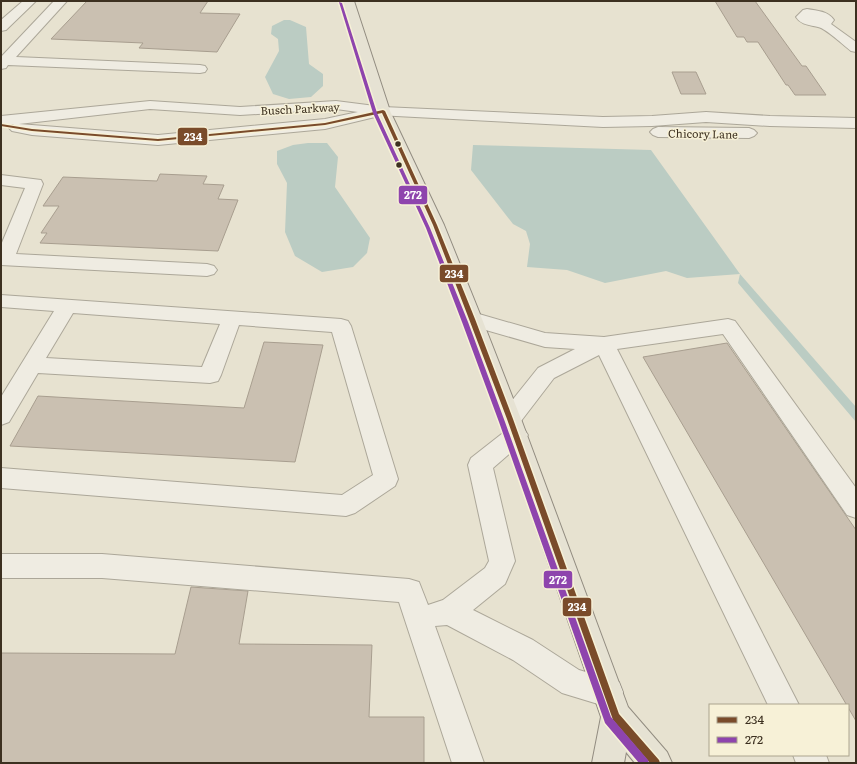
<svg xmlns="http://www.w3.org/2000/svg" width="857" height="764" viewBox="0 0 857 764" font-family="Literata,serif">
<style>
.water{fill:#bbccc3}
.building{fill:#cac0b1;stroke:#a89e8f}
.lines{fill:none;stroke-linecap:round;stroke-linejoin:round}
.minor-casing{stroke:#aca799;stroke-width:2}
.major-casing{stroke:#928c80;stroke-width:2}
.minor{fill:#efece2;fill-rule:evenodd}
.major{fill:#e6e2d3;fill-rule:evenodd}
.bus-1-casing{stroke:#f7f1d7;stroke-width:3}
.bus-2-casing{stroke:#f7f1d7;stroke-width:3}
.bus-1{fill:#7a4b2a;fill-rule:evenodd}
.bus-2{fill:#8e44ad;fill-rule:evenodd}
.bus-dot{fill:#3c3020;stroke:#f7f1d7;stroke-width:1.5}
.labels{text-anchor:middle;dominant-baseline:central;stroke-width:3;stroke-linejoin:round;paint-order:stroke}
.far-street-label{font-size:11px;fill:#3c3020;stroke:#f7f1d7}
.line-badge{stroke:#f7f1d7;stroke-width:1.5}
.badge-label{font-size:11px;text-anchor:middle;font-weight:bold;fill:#fff}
</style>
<rect width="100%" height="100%" fill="#e7e2d0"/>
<path class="water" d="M284,20H290L306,27L309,64L323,74V86L311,97L289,99L273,94L265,77L279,51L278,39L271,34L272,26Z
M308,143H327L338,157L335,187L370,238L367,253L353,267L322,272L295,256L285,232L287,183L277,164V151L293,145Z
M473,145L651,150L740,274L856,407V422L738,283L740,274L687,278L666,271L605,283L567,270L527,267L530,244L526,231L513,224L471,170Z"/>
<path class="building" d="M87,1H208L200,13L240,14L217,52L139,48L143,43L51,39Z
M715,1H755L802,66H806L826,95H795L788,85H786L758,42H747L744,37H737Z
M672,72H696L706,94H681Z
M160,174L207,176L203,184L224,185L218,199L238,200L218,251L40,243L47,233H41L59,206H43L63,177L157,181Z
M264,342L323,345L295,462L10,446L38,396L244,408Z
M727,343L856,530V721L643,357Z
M191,587L248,591L239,644L372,645L369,717H424V763H1V653L175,654Z"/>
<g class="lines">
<g class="minor-casing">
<path id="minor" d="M23,1H36L6,30L1,31V20Z
M54,1H67L16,57L200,65L205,66L207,69L205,72L200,73L8,65L6,68L1,69V57Z
M807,9C818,11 828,11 834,20L831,24L856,42V52L851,51C843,45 827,29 818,27C810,25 801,25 796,17L803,10Z
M150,101L240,107L336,101L383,107L603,117L652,116L706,112L770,116L856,118V128L770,126L706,122L652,126L603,127L377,115L375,117L325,129L158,145L32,135L12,131L9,128L14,124L1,126V116ZM150,109L240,115L336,109L358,112L325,119L158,135L19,124Z
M658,127L749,128L754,130L757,133L754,136L749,138L658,137L653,135L650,132L653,129Z
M1,175L41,180L43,184L16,254L207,264L214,266L217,270L214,274L207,276L1,265V245L25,188L1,185Z
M1,295L341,319L348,321L351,326L398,479L395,486L355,513L346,516L1,488V468L342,495L373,475L332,332L239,325L221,375L218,381L210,383L38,373L9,422L1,425V397L54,311L1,307ZM73,313L220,324L202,367L46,358Z
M472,312L545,333L604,337L728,319L735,321L856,488V518L847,515L723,334L617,349L799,705H768L599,355L554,378L518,425L510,428L502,425L499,419L502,413L538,368L575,349L545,347L465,324L462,319L465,314Z
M516,426L524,429L528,435L524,441L493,468L515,561L505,584L473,610L533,640L579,670L619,682L623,692L619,702L608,707L562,693L513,660L447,625L435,626L484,763H452L399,602L102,578H1V554H102L409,579L419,582L428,605L443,600L485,568L489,561L468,465L471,458L508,429Z
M793,755H826L829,763H796Z"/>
</g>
<g class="major-casing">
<path id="major" d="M342,1H354L390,111L444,225L482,319L521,419L628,707L667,752L672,763H635L626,752L624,763H592L601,717L499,419L462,319L426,225L376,111Z"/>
</g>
<use href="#minor" class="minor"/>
<use href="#major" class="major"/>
<g class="bus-1-casing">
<path id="bus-1" d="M383,110L385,111L437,225L475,319L513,419L619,714L659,760L660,763H650L613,720L612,717L507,419L469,319L433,225L382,113L325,125L158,141L32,131L1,126V124L32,129L158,139L325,123Z"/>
</g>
<g class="bus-2-casing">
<path id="bus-2" d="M339,2L342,3L377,113L430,228L468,322L505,422L611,717L648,760L649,763H639L605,723L604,720L499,422L462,322L426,228L373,113Z"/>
</g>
<use href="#bus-1" class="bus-1"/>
<use href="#bus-2" class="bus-2"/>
</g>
<g class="bus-dot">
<circle cx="398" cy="144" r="3.5"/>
<circle cx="399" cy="165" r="3.5"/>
</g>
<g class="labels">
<g class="far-street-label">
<text transform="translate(300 108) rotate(-3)">Busch Parkway</text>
<text transform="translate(703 133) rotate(1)">Chicory Lane</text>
</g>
</g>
<g class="line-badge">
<rect x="177" y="127" width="31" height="19" rx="4" fill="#7a4b2a"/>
<rect x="398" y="185" width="30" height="20" rx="4" fill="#8e44ad"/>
<rect x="439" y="264" width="30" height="19" rx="4" fill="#7a4b2a"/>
<rect x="543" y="570" width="30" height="19" rx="4" fill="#8e44ad"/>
<rect x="562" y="597" width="30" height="20" rx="4" fill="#7a4b2a"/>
</g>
<g class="badge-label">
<text x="193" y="141">234</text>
<text x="413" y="199">272</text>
<text x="454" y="278">234</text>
<text x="558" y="584">272</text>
<text x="577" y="611">234</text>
</g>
<rect width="857" height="764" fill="none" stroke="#3c3020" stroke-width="4"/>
<rect x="709" y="704" width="140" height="52" fill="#f7f1d7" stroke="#aca48e"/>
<rect x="717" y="717" width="20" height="6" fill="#7a4b2a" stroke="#aca48e"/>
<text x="745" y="724" font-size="12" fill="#3c3020">234</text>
<rect x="717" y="737" width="20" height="6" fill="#8e44ad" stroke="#aca48e"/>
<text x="745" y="744" font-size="12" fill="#3c3020">272</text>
</svg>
